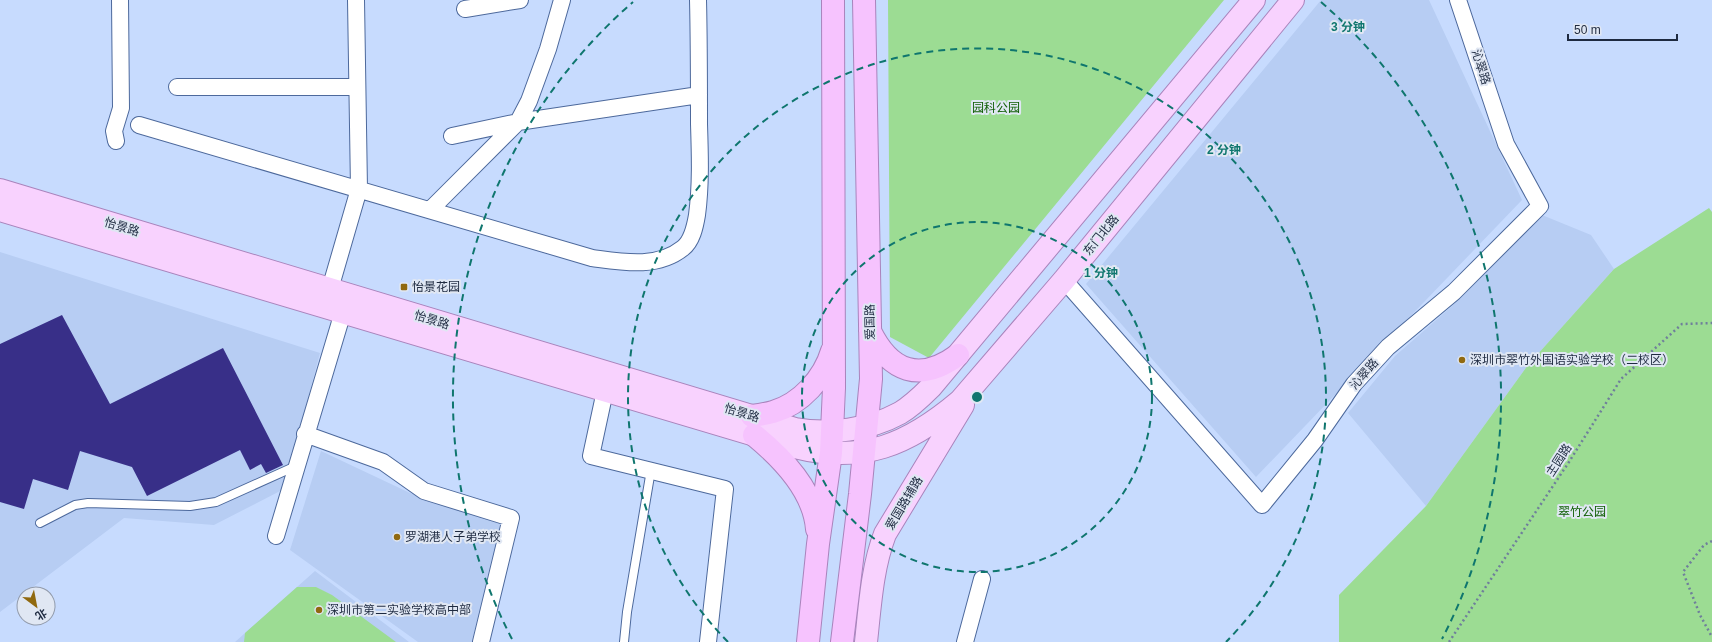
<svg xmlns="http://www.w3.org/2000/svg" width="1712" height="642" viewBox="0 0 1712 642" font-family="Arial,'Noto Sans SC',sans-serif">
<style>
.built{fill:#b7cdf3}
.green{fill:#9cdc93}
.building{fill:#382f88}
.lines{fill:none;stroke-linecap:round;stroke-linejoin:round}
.service-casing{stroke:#4d699c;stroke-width:10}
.minor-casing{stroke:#4d699c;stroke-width:18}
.primary-casing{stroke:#a984bc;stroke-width:24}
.trunk-casing{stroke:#a984bc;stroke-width:24}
.path{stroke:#6f7f9b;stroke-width:2.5;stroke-dasharray:2 3;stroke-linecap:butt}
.service{stroke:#fff;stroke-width:8}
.minor{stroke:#fff;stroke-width:16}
.primary{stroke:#f8d2fe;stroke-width:22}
.trunk{stroke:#f6c3fe;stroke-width:22}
.ring{fill:none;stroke:#0f766e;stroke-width:2;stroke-dasharray:7 5}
.poi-dot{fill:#906910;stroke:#e0e7f3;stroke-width:1.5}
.labels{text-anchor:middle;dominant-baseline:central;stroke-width:4;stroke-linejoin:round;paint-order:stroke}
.street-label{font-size:12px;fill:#1e2a40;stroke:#e0e7f3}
.park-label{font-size:12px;fill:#0e5e03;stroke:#e0e7f3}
.poi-label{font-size:12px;fill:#1e2a40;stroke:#e0e7f3;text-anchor:start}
.centre{fill:#0f766e;stroke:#e0e7f3;stroke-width:2}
.ring-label{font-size:12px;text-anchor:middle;font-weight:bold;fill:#0f766e;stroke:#e0e7f3;stroke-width:4;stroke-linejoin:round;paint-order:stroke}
</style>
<rect width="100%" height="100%" fill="#c7dbfe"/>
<path class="built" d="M1321,0H1429L1522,200L1256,477L1086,284Z
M1542,215L1591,235L1614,269L1528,365L1426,506L1348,413L1395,356L1451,307Z
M0,252L320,353L284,489L214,525L124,518L0,612Z
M321,451L410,493L502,523L472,642H418L290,550Z
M315,571L409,642H235Z"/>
<path class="green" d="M888,0H1224L929,358L890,337Z
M1709,208L1712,212V642H1339V595L1426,506L1528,365L1614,269Z
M297,587H316L332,595L396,642H244L245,633Z"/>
<path class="building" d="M62,315L110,404L223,348L283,465L266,473L261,464L250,470L240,450L147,496L132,467L80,451L68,490L33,479L24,509L0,502V344Z"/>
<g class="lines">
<g class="service-casing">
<path id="service" d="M40,523L75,505L88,503L190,506L216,502L296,466
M624,642L627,612L651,470"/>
</g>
<g class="minor-casing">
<path id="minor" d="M465,9L520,0
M177,87H357
M139,125L592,258C622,262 657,269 683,248C692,241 695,227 697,215C701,185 700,155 699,124C699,83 699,41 698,0
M452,136L518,122L699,95
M116,141L114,131L121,108L120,0
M430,210L518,122L529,101L548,49L562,0
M1064,280L1262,505L1315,440L1354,384L1388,347L1454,292L1540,206L1506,144L1458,0
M330,289L359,189L356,0
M605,391L591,456L725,489L708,642
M305,434L383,462L424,491L511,518L481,642
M276,536L343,312
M965,642L982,579"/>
</g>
<g class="primary-casing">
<path id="primary" d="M0,190L795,429C829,435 869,430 900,413C912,406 921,397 931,387L1254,0
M0,210L795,447C863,464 908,445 960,401L1064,280L1293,0
M866,642C870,606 872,568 885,534L963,405"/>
</g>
<g class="trunk-casing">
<path id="trunk" d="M870,331C890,372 920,383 958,355
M752,416C759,415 766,414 773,412C801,404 824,378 832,351
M754,435C782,458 814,490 817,529
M808,642L818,544L831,453L834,388L833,0
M842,642L860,494L871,379L864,0"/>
</g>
<path class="path" d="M1712,541L1704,545L1683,572L1700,615L1712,637
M1449,642L1569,462L1621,379L1682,324L1712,323"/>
<use href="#service" class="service"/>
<use href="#minor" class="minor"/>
<use href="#primary" class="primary"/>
<use href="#trunk" class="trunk"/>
</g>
<g class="ring">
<circle cx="977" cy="397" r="175"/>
<path d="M728 642A349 349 0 1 1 1226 642"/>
<path d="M512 639A524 524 0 0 1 633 2M1321 2A524 524 0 0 1 1442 639"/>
</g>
<g class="poi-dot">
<rect x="400" y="283" width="8" height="8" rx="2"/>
<circle cx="1462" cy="360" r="4"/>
<circle cx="397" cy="537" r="4"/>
<circle cx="319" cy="610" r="4"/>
</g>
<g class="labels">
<g class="street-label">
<text transform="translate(1481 67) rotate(72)">沁翠路</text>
<text transform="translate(122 227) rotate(17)">怡景路</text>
<text transform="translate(1101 235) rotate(-51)">东门北路</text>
<text transform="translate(432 320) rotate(17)">怡景路</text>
<text transform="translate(870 322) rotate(-91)">爱国路</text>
<text transform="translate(1364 374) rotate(-49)">沁翠路</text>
<text transform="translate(742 413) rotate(17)">怡景路</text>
<text transform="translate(1559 460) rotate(-57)">主园路</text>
<text transform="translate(904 503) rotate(-59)">爱国路辅路</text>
</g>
<g class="park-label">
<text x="996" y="108">园科公园</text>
<text x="1582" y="512">翠竹公园</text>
</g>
<g class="poi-label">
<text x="412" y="287">怡景花园</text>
<text x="1470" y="360">深圳市翠竹外国语实验学校（二校区）</text>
<text x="405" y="537">罗湖港人子弟学校</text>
<text x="327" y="610">深圳市第二实验学校高中部</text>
</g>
</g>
<circle cx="977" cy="397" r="6" class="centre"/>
<g class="ring-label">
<text x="1348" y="31">3 分钟</text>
<text x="1224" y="154">2 分钟</text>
<text x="1101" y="277">1 分钟</text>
</g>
<g transform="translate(36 606) rotate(148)"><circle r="19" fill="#e0e7f3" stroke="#929bab"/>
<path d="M0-3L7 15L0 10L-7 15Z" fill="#906910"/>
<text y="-6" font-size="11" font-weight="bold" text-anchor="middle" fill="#1e2a40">北</text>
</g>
<path d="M1568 34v6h109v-6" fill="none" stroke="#1e2a40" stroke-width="2"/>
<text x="1574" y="34" font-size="12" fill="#1e2a40" stroke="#e0e7f3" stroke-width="3" paint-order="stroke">50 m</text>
</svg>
